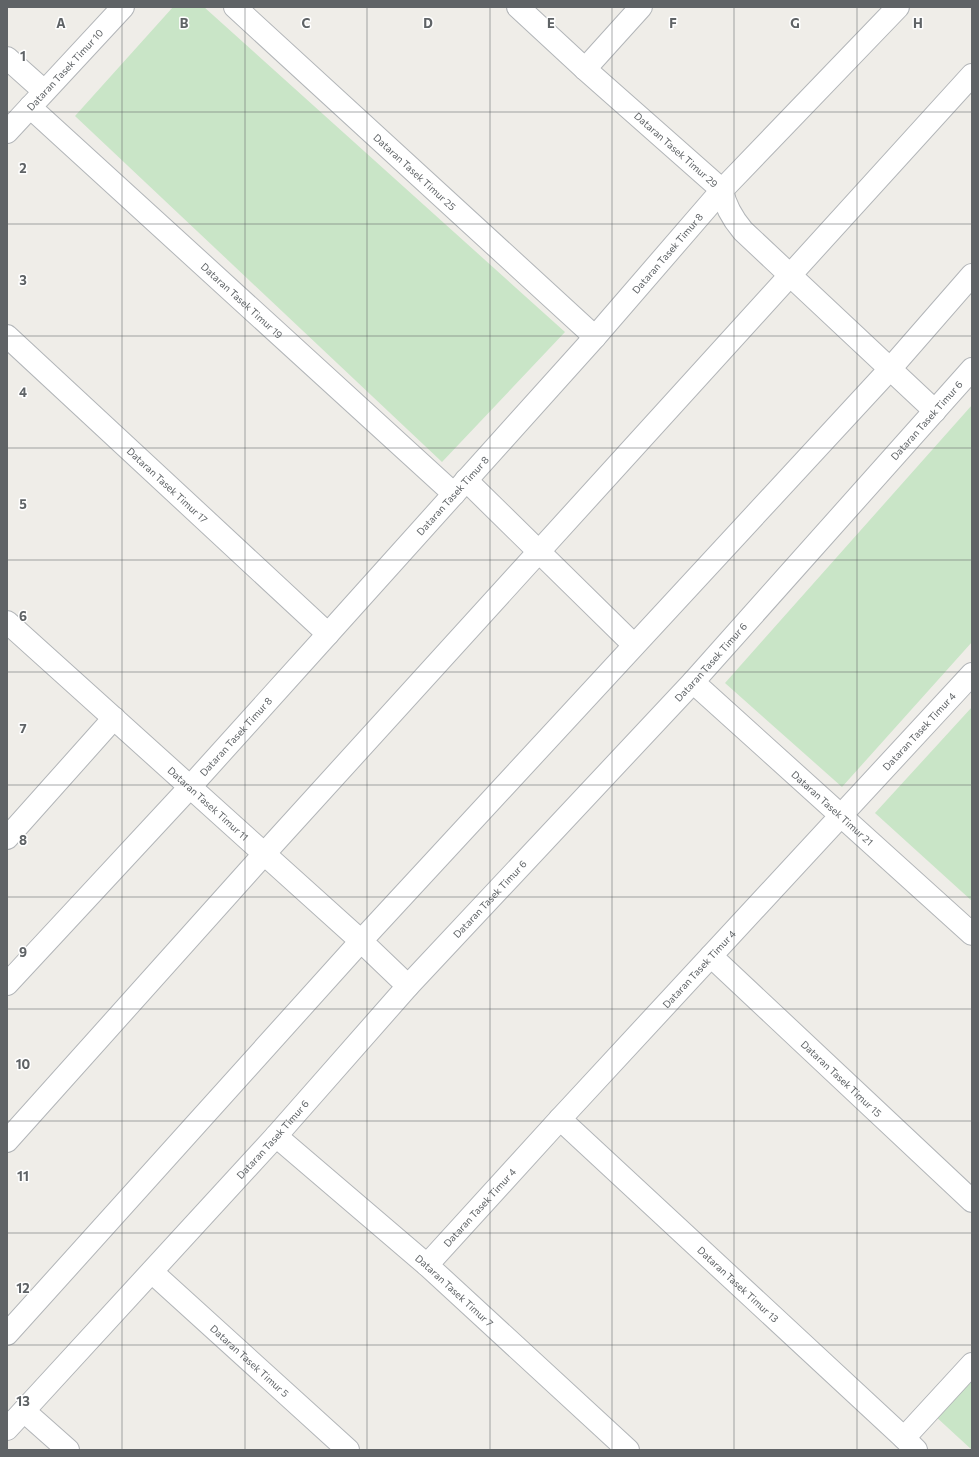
<svg xmlns="http://www.w3.org/2000/svg" width="979" height="1457" viewBox="0 0 979 1457" font-family="Commissioner,sans-serif">
<style>
.green{fill:#c9e5c7}
.lines{fill:none;stroke-linecap:round;stroke-linejoin:round}
.minor-casing{stroke:#b2b5b8;stroke-width:24}
.minor{stroke:#fff;stroke-width:22}
.grid{fill:none;stroke:#5f6366;stroke-width:1;stroke-opacity:0.55}
.labels{text-anchor:middle;dominant-baseline:central;stroke-width:3;stroke-linejoin:round;paint-order:stroke}
.street-label{font-size:10px;fill:#5f6366;stroke:#fff}
.grid-label{font-size:13px;text-anchor:middle;font-weight:bold;fill:#5f6366;stroke:#fff;stroke-width:3;stroke-linejoin:round;paint-order:stroke}
</style>
<rect width="100%" height="100%" fill="#efede8"/>
<path class="green" d="M173,7H204L565,332L442,462L75,116Z
M972,405V642L842,787L725,683Z
M972,707V901L875,813Z
M972,1380V1450L934,1415Z"/>
<g class="lines">
<g class="minor-casing">
<g id="minor">
<path id="s1" d="M235,7L595,337"/>
<path id="s2" d="M518,7L585,69L722,190C725,206 732,218 743,231L935,411"/>
<path d="M7,58L44,91"/>
<path d="M585,69L641,7"/>
<path id="s3" d="M30,107L454,494"/>
<path id="s4" d="M7,132L123,7"/>
<path id="s5" d="M7,336L328,634"/>
<path d="M466,480L634,645"/>
<path id="s6" d="M7,622L361,941L408,986"/>
<path id="s7" d="M693,682L972,934"/>
<path d="M7,838L114,718"/>
<path id="s8" d="M711,956L972,1201"/>
<path id="s9" d="M7,984L190,787L328,634L595,337L722,190L898,7"/>
<path id="s10" d="M560,1119L904,1438L916,1450"/>
<path id="s11" d="M276,1136L427,1265L628,1450"/>
<path d="M7,1141L264,854L972,75"/>
<path id="s12" d="M427,1265L560,1119L972,674"/>
<path id="s13" d="M152,1272L348,1450"/>
<path d="M7,1334L361,941L890,369L972,275"/>
<path d="M24,1411L68,1450"/>
<path id="s14" d="M7,1429L276,1136L408,986L693,682L972,369"/>
<path d="M904,1438L972,1364"/>
</g>
</g>
<use href="#minor" class="minor"/>
</g>
<path class="grid" d="M122,7V1450M245,7V1450M367,7V1450M490,7V1450M612,7V1450M734,7V1450M857,7V1450M7,112H972M7,224H972M7,336H972M7,448H972M7,560H972M7,672H972M7,785H972M7,897H972M7,1009H972M7,1121H972M7,1233H972M7,1345H972"/>
<g class="labels">
<g class="street-label">
<text stroke="none"><textPath href="#s4" startOffset="85">Dataran Tasek Timur 10</textPath></text>
<text stroke="none"><textPath href="#s2" startOffset="213">Dataran Tasek Timur 29</textPath></text>
<text stroke="none"><textPath href="#s1" startOffset="244">Dataran Tasek Timur 25</textPath></text>
<text stroke="none"><textPath href="#s9" startOffset="985">Dataran Tasek Timur 8</textPath></text>
<text stroke="none"><textPath href="#s3" startOffset="287">Dataran Tasek Timur 19</textPath></text>
<text stroke="none"><textPath href="#s14" startOffset="1365">Dataran Tasek Timur 6</textPath></text>
<text stroke="none"><textPath href="#s5" startOffset="219">Dataran Tasek Timur 17</textPath></text>
<text stroke="none"><textPath href="#s9" startOffset="661">Dataran Tasek Timur 8</textPath></text>
<text stroke="none"><textPath href="#s14" startOffset="1041">Dataran Tasek Timur 6</textPath></text>
<text stroke="none"><textPath href="#s12" startOffset="726">Dataran Tasek Timur 4</textPath></text>
<text stroke="none"><textPath href="#s9" startOffset="337">Dataran Tasek Timur 8</textPath></text>
<text stroke="none"><textPath href="#s6" startOffset="271">Dataran Tasek Timur 11</textPath></text>
<text stroke="none"><textPath href="#s7" startOffset="188">Dataran Tasek Timur 21</textPath></text>
<text stroke="none"><textPath href="#s14" startOffset="717">Dataran Tasek Timur 6</textPath></text>
<text stroke="none"><textPath href="#s12" startOffset="402">Dataran Tasek Timur 4</textPath></text>
<text stroke="none"><textPath href="#s8" startOffset="179">Dataran Tasek Timur 15</textPath></text>
<text stroke="none"><textPath href="#s14" startOffset="393">Dataran Tasek Timur 6</textPath></text>
<text stroke="none"><textPath href="#s12" startOffset="78">Dataran Tasek Timur 4</textPath></text>
<text stroke="none"><textPath href="#s10" startOffset="243">Dataran Tasek Timur 13</textPath></text>
<text stroke="none"><textPath href="#s11" startOffset="236">Dataran Tasek Timur 7</textPath></text>
<text stroke="none"><textPath href="#s13" startOffset="132">Dataran Tasek Timur 5</textPath></text>
</g>
</g>
<g class="grid-label">
<text x="61" y="28">A</text>
<text x="184" y="28">B</text>
<text x="306" y="28">C</text>
<text x="428" y="28">D</text>
<text x="551" y="28">E</text>
<text x="673" y="28">F</text>
<text x="795" y="28">G</text>
<text x="918" y="28">H</text>
<text x="23" y="61">1</text>
<text x="23" y="173">2</text>
<text x="23" y="285">3</text>
<text x="23" y="397">4</text>
<text x="23" y="509">5</text>
<text x="23" y="621">6</text>
<text x="23" y="733">7</text>
<text x="23" y="845">8</text>
<text x="23" y="957">9</text>
<text x="23" y="1069">10</text>
<text x="23" y="1181">11</text>
<text x="23" y="1293">12</text>
<text x="23" y="1406">13</text>
</g>
<rect width="979" height="1457" fill="none" stroke="#5f6366" stroke-width="16"/>
</svg>
